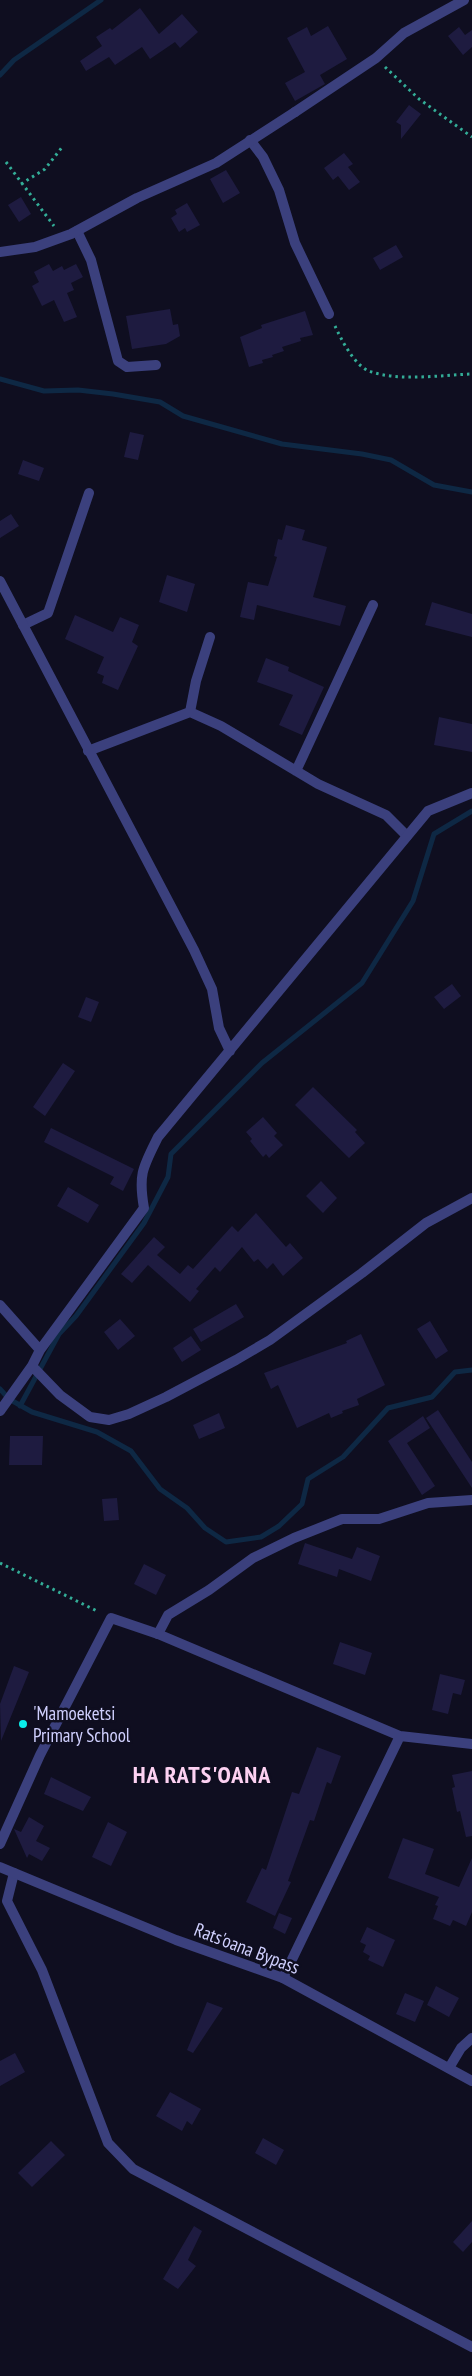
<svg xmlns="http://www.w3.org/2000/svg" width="472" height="2376" viewBox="0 0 472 2376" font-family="'PT Sans Narrow',sans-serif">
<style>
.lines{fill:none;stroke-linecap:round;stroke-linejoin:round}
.stream{stroke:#0e2844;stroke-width:5}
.building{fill:#1e1b40}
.path{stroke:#33ad97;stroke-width:3;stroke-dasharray:2.5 4;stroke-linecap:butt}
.service{stroke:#3b407d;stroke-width:10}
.minor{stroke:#3b407d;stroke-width:10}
.tertiary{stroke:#3b407d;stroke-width:10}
.poi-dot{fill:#0aeeea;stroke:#0f0e20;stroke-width:2}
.labels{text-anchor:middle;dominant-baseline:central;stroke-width:5;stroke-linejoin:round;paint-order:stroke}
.poi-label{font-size:19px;fill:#cfcffd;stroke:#0f0e20;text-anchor:start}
.street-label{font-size:19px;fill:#cfcffd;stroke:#0f0e20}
.district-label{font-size:24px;font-weight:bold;letter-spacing:1px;fill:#fdd1f2;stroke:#0f0e20}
</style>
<rect width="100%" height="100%" fill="#0f0e20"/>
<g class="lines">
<path class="stream" d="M0,75L14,60L101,0
M0,379L44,391L78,390L113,394L160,402L183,416L282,444L362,454L391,460L434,485L472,492
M0,1389L9,1399L32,1412L97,1432L131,1451L160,1489L187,1508L205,1528L226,1542L261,1537L279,1526L302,1504L308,1479L343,1457L388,1408L432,1397L455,1372L472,1370
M20,1406L59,1334L76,1316L144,1223L168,1177L171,1154L262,1063L362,983L413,901L434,834L472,811"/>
</g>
<path class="building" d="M140,8L159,34L182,14L198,32L180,48L175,42L150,59L142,47L115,65L109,57L86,71L80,61L102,46L96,37L110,28L112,30Z
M328,26L347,59L320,75L325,84L295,101L285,83L305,72L287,38L307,27L311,36Z
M459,27L465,35L472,30V47L463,55L448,36Z
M409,105L421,114L401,139V125L396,122Z
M344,153L353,164L348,167L360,182L349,190L338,176L333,180L324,168Z
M226,170L240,193L223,203L210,179Z
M21,197L31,214L19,222L8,205Z
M187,203L200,225L187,232L185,228L179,232L171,218L177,214L175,210Z
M396,245L403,257L380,270L373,258Z
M49,264L53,271L62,266L64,270L76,264L83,277L71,283L74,290L67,293L77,317L64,322L54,300L42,306L32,286L39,282L34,272Z
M170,309L173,325L178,324L180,336L166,344L132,349L126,316Z
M305,311L313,335L300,338L301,341L282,347L284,351L272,355L273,357L262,360L263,363L249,367L240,337L262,328L261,325Z
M130,432L144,435L138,460L124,457Z
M23,460L44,468L39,481L18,474Z
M11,514L19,526L0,538V521Z
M286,525L305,530L302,540L327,547L313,597L346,606L340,626L257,605L254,620L240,617L248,582L268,586L277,557L274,556L278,539L282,540Z
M167,575L195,584L187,612L159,602Z
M432,602L472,614V637L425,625Z
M75,615L113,632L120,617L139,625L132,642L138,646L118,690L102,683L104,676L97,673L104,657L65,639Z
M266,658L289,667L288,671L324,687L302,735L279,725L293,695L257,682Z
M439,717L472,724V752L434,745Z
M452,984L461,996L444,1009L434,997Z
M86,997L99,1002L91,1022L78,1017Z
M63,1063L75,1071L45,1116L33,1107Z
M313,1087L357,1130L355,1132L365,1143L349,1158L295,1105Z
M263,1117L277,1133L274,1136L283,1145L269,1158L266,1154L263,1157L250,1141L252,1139L246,1132Z
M51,1128L134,1169L123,1191L110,1184L114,1177L44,1142Z
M321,1181L337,1198L323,1213L306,1196Z
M68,1187L99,1205L88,1223L57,1206Z
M256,1213L286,1247L290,1243L303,1258L283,1276L273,1263L267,1269L258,1259L254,1262L242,1247L220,1272L215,1267L196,1289L199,1291L190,1302L148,1265L132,1283L121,1274L154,1237L165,1247L157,1255L180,1274L188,1265L193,1269L232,1226L238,1232Z
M236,1304L244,1317L201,1342L193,1329Z
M120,1319L135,1336L118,1350L104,1332Z
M430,1321L448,1351L436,1359L417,1329Z
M361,1334L385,1385L357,1399L359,1405L342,1411L343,1413L331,1418L329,1413L297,1428L278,1385L271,1389L264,1373L347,1343L346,1341Z
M191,1336L201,1350L182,1362L173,1348Z
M438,1410L472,1462V1488L426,1418Z
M219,1413L225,1428L199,1439L193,1425Z
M423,1416L430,1428L407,1443L435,1486L422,1495L388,1441Z
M10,1436H43L42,1465H9Z
M117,1498L119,1520L104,1521L102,1499Z
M305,1543L352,1559L357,1547L380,1556L371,1581L339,1569L337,1577L298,1564Z
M144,1564L166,1575L156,1595L134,1584Z
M340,1642L372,1653L365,1675L333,1664Z
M14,1666L29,1672L1,1741L0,1704Z
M440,1674L465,1680L461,1695L453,1693L448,1714L432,1710Z
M317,1747L341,1756L331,1784L327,1782L314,1821L310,1820L288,1881L291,1882L275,1916L246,1902L262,1868L266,1870L292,1792L299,1794Z
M472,1771V1836L466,1837L460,1811L457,1812L452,1788L455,1787L452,1775Z
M51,1777L91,1797L83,1811L44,1794Z
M29,1817L44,1826L36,1841L50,1848L42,1861L29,1854L27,1858L14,1829L21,1832Z
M108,1822L127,1832L111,1866L92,1857Z
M403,1838L434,1849L425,1874L459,1887L472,1858V1912L466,1926L453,1920L450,1926L433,1919L438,1906L435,1905L439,1897L388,1878Z
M279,1913L292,1918L285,1934L273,1928Z
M367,1927L395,1940L383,1967L368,1960L370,1956L363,1952L366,1945L360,1942Z
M436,1986L459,1998L449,2017L427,2005Z
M405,1993L424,2001L415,2022L396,2014Z
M207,2002L223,2008L193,2053L187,2050Z
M15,2053L25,2072L0,2086V2061Z
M170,2092L201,2109L192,2125L187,2121L182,2131L156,2116Z
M263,2138L284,2150L276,2165L255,2153Z
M51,2141L65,2155L32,2187L18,2173Z
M472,2221V2242L463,2252L453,2242Z
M194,2226L202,2231L188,2260L196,2266L178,2289L163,2279Z"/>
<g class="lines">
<path class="path" d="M385,67L419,99L472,137
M6,162L54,226
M21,184L45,169L63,146
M335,326C341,339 354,365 369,371C398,382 441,375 472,374
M0,1563L99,1612"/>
<path class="service" d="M295,112L376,58L404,33L464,0
M250,140L263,157L279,190L295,243L329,314
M77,231L91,260L118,361L127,367L156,365
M23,625L48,613L89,493
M190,712L196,681L210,637
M88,751L190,712L221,726L318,784L386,815L407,836
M296,771L373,605
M158,1634L168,1615L209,1590L253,1558L294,1538L342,1519H379L428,1503L472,1500"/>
<path class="minor" d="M0,252L35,247L71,234L137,198L216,163L295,112
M0,581L194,950L212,989L219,1028L230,1051
M0,1305L40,1350
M32,1366L60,1395L90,1417L109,1420L129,1414L166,1397L236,1360L270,1340L362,1273L426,1223L472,1198
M0,1411L32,1366L40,1350L144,1208C138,1174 143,1167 158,1137L428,811L472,793
M0,1844L40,1755L111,1618L158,1634L400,1736L472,1744
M14,1873L7,1901L42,1970L108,2143L133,2169L472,2347
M283,1978L400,1736
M449,2068L461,2048L472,2038"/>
<path class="tertiary" d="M0,1867L176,1940L283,1978L472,2081"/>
</g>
<circle class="poi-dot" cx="23" cy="1724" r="5"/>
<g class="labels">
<g class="poi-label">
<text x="33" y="1713">'Mamoeketsi<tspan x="33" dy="22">Primary School</tspan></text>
</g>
<g class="street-label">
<text transform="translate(247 1948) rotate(21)">Rats'oana Bypass</text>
</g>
<g class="district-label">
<text x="202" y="1774">HA RATS'OANA</text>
</g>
</g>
</svg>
